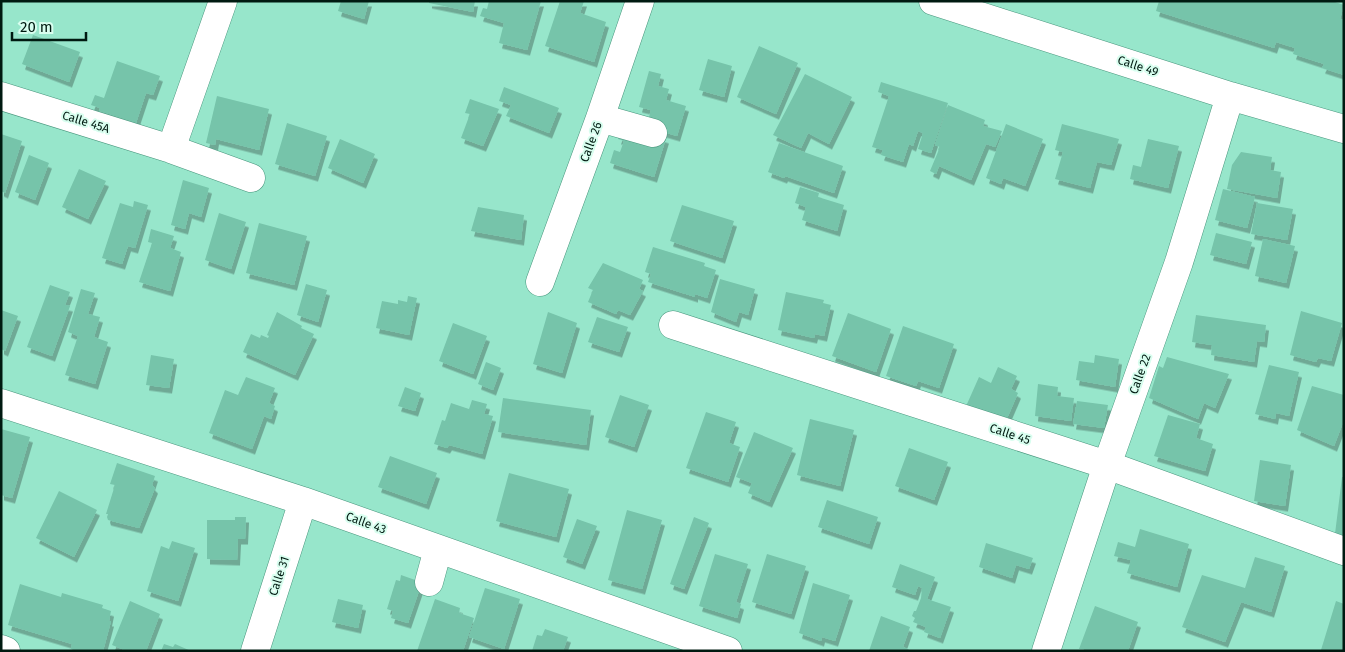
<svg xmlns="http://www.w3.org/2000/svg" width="1345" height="652" viewBox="0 0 1345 652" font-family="'Fira Sans',sans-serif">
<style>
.building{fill:#76c4aa;filter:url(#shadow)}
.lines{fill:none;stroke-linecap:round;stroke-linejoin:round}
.minor-casing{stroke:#48967d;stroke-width:29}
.minor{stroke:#fff;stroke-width:28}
.labels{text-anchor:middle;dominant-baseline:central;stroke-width:4;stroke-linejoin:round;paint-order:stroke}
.street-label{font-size:12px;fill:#001a11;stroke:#d8feef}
</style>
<defs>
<filter id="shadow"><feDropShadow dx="3" dy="5.5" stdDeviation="0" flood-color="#0004"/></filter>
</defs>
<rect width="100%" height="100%" fill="#97e6cb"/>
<path class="building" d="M341,1H369L364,19L338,11Z
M429,1H475L473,12L429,3Z
M489,1H541L527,50L499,43L504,23L480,16L483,8L487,9Z
M560,1H584L580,13L606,22L594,62L545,46Z
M1159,1H1332L1344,5L1340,19L1344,20V75L1322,68L1324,64L1293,54L1295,48L1276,42L1274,48L1156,11Z
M33,35L80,52L69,82L22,64Z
M759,46L798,63L776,114L737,97Z
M708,59L732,66L724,97L699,90Z
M117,61L160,76L153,95L146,93L136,123L99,111L100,108L91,105L95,95L104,98Z
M649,71L661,74L658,86L669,89L666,100L686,106L677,136L646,127L651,110L639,107Z
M805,74L852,97L829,144L808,133L801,148L773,135Z
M881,82L948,103L931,153L918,149L923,133L918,131L913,146L909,144L903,162L881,155L883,150L872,147L889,96L878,92Z
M504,87L559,108L549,133L506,116L511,105L499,101Z
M217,96L269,109L259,150L216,139L215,145L206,143Z
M470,99L499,109L483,146L461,138L470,114L465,113Z
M948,105L985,120L983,126L1002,131L995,147L986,144L971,180L939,166L936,174L930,171L940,147L935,145Z
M287,123L327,136L315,176L275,164Z
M1006,124L1043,139L1025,186L1003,178L1001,184L986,178Z
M1062,124L1119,139L1111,165L1097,162L1090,188L1055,179L1063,152L1055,150Z
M623,125L666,138L654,177L610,163L614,150L620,152L624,141L618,139Z
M1,134L22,141L5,193L1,191Z
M340,139L375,154L363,183L328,168Z
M1148,139L1179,146L1168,188L1130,179L1133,165L1141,167Z
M779,143L843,166L834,193L785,176L784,178L768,172Z
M1241,152L1272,157L1270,170L1281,172L1277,198L1227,189L1232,165Z
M29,155L49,163L35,200L15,192Z
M79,169L106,181L88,219L62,207Z
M183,180L209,188L201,217L189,213L185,229L171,225Z
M800,187L819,193L818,197L844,205L837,231L802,220L806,207L795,203Z
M1223,189L1255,197L1247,228L1215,220Z
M134,201L148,205L135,248L128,246L122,264L102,258L120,203L133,207Z
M1257,203L1293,209L1287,240L1251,234Z
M682,205L734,221L722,258L670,241Z
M478,207L524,215L521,240L471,231Z
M219,213L246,222L231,269L205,260Z
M259,223L307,236L294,285L246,273Z
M151,229L174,236L170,248L181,252L170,291L139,282L152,243L148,242Z
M1216,233L1252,242L1246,264L1210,255Z
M1263,239L1295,246L1286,283L1255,276Z
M653,247L705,263L704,266L716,270L707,298L695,294V297L648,282L651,274L645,272Z
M603,263L643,280L639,289L643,291L630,315L618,310L616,314L588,302L593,290L588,288Z
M720,279L755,289L748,315L739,312L736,322L711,312Z
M306,284L327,290L318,322L297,315Z
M50,285L70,292L65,305L70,306L52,356L27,347Z
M81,289L95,293L88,314L100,317L94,337L108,342L95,384L65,375L78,336L68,332Z
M786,292L824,300L823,303L831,305L824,336L815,334L814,338L778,330Z
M408,296L417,298L409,335L376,328L382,301L398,304V300L407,302Z
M1,310L18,316L5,351L1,349Z
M1301,311L1342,323L1331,361L1318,358L1316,362L1290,355Z
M277,312L302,326L301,328L314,334L295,375L243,352L251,334L260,338L261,335L268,338L269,336L267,335Z
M548,312L577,323L562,373L533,364Z
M848,313L891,329L876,372L832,356Z
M1196,315L1266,325L1264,342L1257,341L1254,362L1211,355L1212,345L1192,342Z
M597,317L628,327L619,352L588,342Z
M453,323L487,336L473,374L439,361Z
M903,326L954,344L939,388L918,381L916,386L886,376Z
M151,355L174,359L169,388L146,385Z
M1095,355L1119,359L1115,387L1076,380L1079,361L1094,363Z
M1167,357L1229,374L1215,408L1204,403L1198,419L1149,398L1159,366L1163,368Z
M486,362L501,368L493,390L478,384Z
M1269,365L1299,372L1289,416L1276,413L1275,419L1255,414Z
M998,367L1017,376L1011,389L1018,393L1002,430L963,413L979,377L991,383Z
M246,377L275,388L269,403L275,406L271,419L264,416L252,449L209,433L225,390L238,395Z
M1038,384L1058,387L1057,396L1074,398L1071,421L1035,416Z
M1312,386L1344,395V420L1334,446L1297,430Z
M405,387L421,393L415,411L398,406Z
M620,395L649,405L634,447L605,437Z
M503,398L591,410L586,445L498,432Z
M472,400L487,404L484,414L493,416L482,454L449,445L447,448L434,444L442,420L445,421L451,403L469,409Z
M1077,401L1108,405L1104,428L1073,424Z
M706,412L736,422L729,443L740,447L728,482L686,468Z
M1168,415L1200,424L1196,438L1213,444L1205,471L1154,456Z
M810,419L854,430L840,486L797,475Z
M1,429L30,437L12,498L1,495Z
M754,432L793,448L769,502L748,493L752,483L736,477Z
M909,448L948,462L934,500L895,486Z
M390,456L437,473L426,504L378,487Z
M1260,460L1291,465L1285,506L1254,501Z
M117,463L155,476L152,485L155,488L139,528L108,520L107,517L108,514H106L115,485L110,484Z
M509,473L569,489L556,537L496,521Z
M1342,477H1344V544L1334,542Z
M59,491L97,510L74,557L36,538Z
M827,500L878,517L869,544L818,527Z
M627,510L662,520L642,589L608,580Z
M235,517H246L245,539H238L237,560L207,559V520H235Z
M694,517L709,523L684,589L670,584Z
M577,519L597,526L582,564L563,557Z
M1140,529L1189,544L1177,587L1127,573L1131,560L1114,556L1118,542L1135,547Z
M172,541L195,548L178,601L147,591L161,546L169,549Z
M986,543L1033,558L1029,569L1016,565L1012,578L979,567Z
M715,554L748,564L736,602L741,604L737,618L699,606Z
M767,554L806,566L791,614L752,602Z
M1255,557L1285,566L1271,612L1241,602L1225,642L1182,627L1202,575L1245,588Z
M900,564L935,577L927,599L951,607L940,638L924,632L926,627L913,622L915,618L912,616L914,611H916L921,598L922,588L918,586L915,595L892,587Z
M401,575L418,581L420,588L408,623L391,618L393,611L387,609L396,580L400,581Z
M813,583L850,595L835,641L822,637L821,641L799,633Z
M20,584L61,597L62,593L103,605L102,608L111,611L109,621H111L103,651H75L71,649L72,644L8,625Z
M485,588L520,599L504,649L469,637Z
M338,599L363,605L358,628L332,622Z
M435,599L460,608L459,613L474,618L463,651H417Z
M130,601L160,614L146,651H127L112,645Z
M1336,601L1344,604V651H1322L1321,650Z
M1095,606L1138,622L1128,651L1079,649Z
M881,616L910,627L903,647L912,651H869Z
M545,629L568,637L563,651H532L537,635L542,636Z
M164,644L173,647L175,644L191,651H161Z"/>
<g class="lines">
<g class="minor-casing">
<path id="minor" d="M933,1L1230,96L1344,129
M1,96L171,149L251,178
M600,118L653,133
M171,149L223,1
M540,282L600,118L640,1
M673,325L1107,465L1344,551
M1,403L303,501L728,651
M429,582L438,549
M1,649L6,651
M255,651L303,501
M1046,651L1107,465L1179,262L1230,96"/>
</g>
<use href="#minor" class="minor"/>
</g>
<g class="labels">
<g class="street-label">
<text transform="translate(1138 66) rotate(18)">Calle 49</text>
<text transform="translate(86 122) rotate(17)">Calle 45A</text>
<text transform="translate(591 142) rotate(-70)">Calle 26</text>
<text transform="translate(1140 374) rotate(-70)">Calle 22</text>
<text transform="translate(1010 434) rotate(18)">Calle 45</text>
<text transform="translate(366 523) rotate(20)">Calle 43</text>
<text transform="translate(279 576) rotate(-72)">Calle 31</text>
</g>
</g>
<rect width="1345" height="652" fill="none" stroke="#001a11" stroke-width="5"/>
<path d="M12 32v8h74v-8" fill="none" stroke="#001a11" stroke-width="2.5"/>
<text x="20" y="32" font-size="15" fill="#001a11" stroke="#d8feef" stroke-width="4" paint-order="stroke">20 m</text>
</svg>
